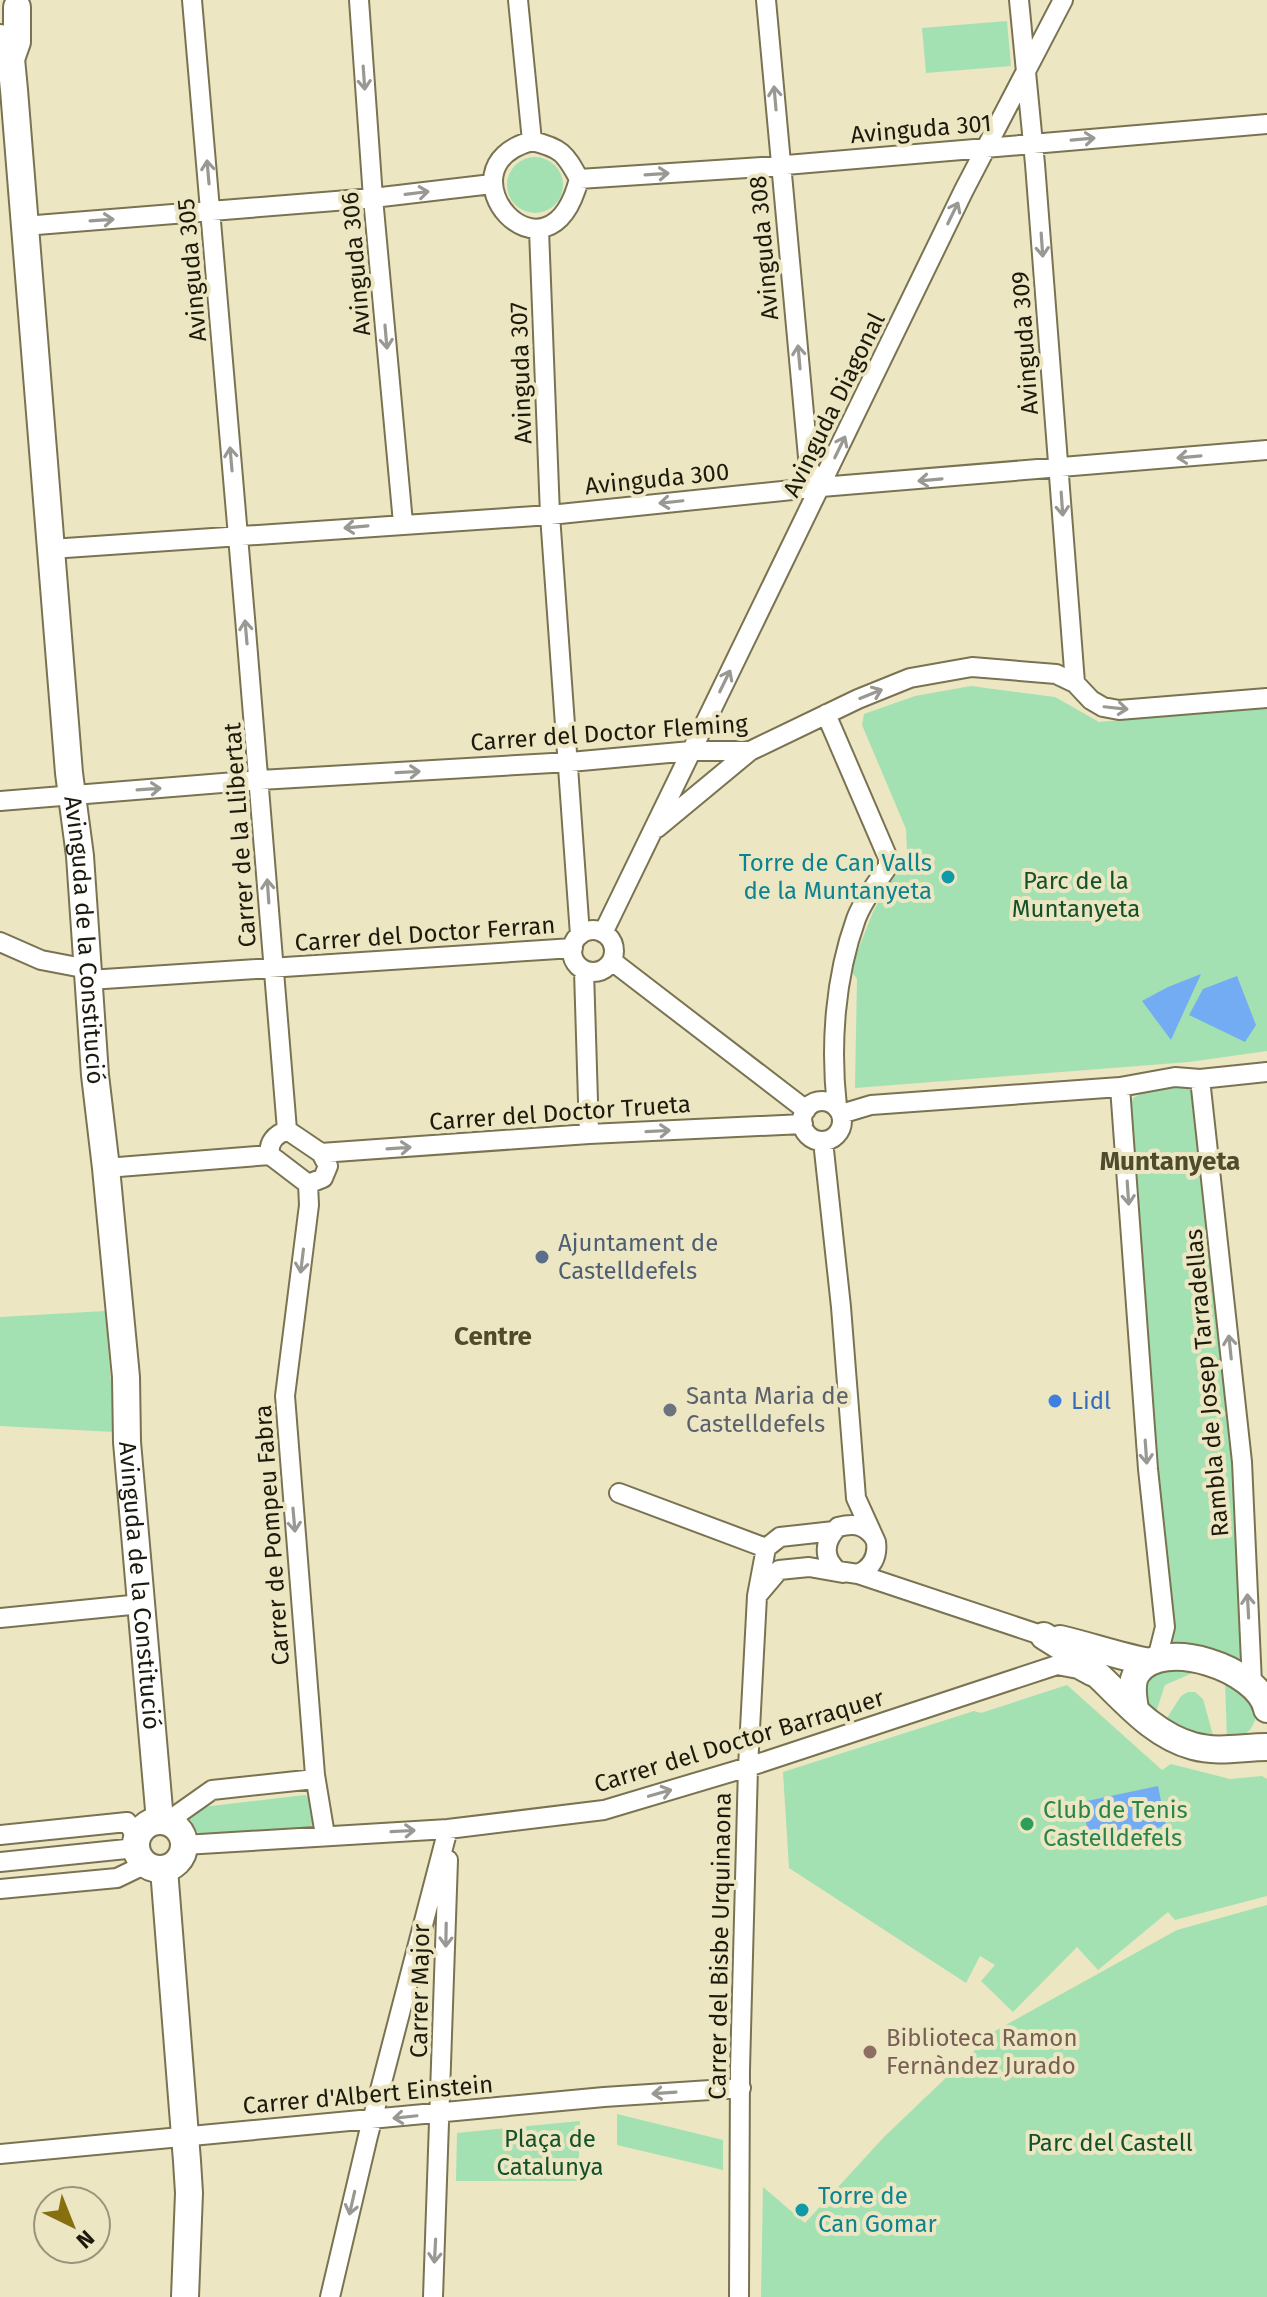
<svg xmlns="http://www.w3.org/2000/svg" width="1267" height="2297" viewBox="0 0 1267 2297" font-family="'Fira Sans',sans-serif">
<style>
.green{fill:#a3e1b3}
.water{fill:#74acf3}
.lines{fill:none;stroke-linecap:round;stroke-linejoin:round}
.street-casing{stroke:#797352;stroke-width:22}
.secondary-casing{stroke:#797352;stroke-width:30}
.street{stroke:#fff;stroke-width:18}
.secondary{stroke:#fff;stroke-width:26}
.oneway{stroke:#999892}
.culture-dot{fill:#0f9aa8;stroke:#ece6c2;stroke-width:3}
.service-dot{fill:#5c6f8a;stroke:#ece6c2;stroke-width:3}
.shop-dot{fill:#3f7fe0;stroke:#ece6c2;stroke-width:3}
.worship-dot{fill:#6b7280;stroke:#ece6c2;stroke-width:3}
.leisure-dot{fill:#2e9e5b;stroke:#ece6c2;stroke-width:3}
.education-dot{fill:#8d6e63;stroke:#ece6c2;stroke-width:3}
.labels{text-anchor:middle;dominant-baseline:central;stroke-width:8;stroke-linejoin:round;paint-order:stroke}
.street-label{font-size:24px;fill:#1c1a0d;stroke:#ece6c2}
.culture-label{font-size:24px;fill:#0d838f;stroke:#ece6c2;text-anchor:end}
.park-label{font-size:24px;fill:#13512b;stroke:#ece6c2}
.service-label{font-size:24px;fill:#4e5e75;stroke:#ece6c2;text-anchor:start}
.worship-label{font-size:24px;fill:#5b616d;stroke:#ece6c2;text-anchor:start}
.shop-label{font-size:24px;fill:#366cbe;stroke:#ece6c2;text-anchor:start}
.leisure-label{font-size:24px;fill:#27864d;stroke:#ece6c2;text-anchor:start}
.education-label{font-size:24px;fill:#785e54;stroke:#ece6c2;text-anchor:start}
.neighbourhood-label{font-size:26px;font-weight:bold;fill:#504b2c;stroke:#ece6c2}
</style>
<rect width="100%" height="100%" fill="#ece6c2"/>
<path class="green" d="M1007,21L1011,66L926,73L922,28Z
M507 185a28 28 0 1 1 56 0a28 28 0 1 1-56 0Z
M971,686L1055,697L1099,722L1267,706V1051L1189,1062L855,1088L857,979L850,970L873,912L907,850L906,829L862,725L864,714L915,696Z
M1187,1084L1192,1088C1214,1281 1238,1474 1243,1668L1170,1648L1172,1625L1143,1324L1130,1109L1133,1098L1146,1091Z
M105,1311L115,1432L0,1426V1317Z
M1159,1668L1197,1671L1165,1685L1155,1715L1148,1710L1143,1681Z
M1225,1679L1245,1693L1257,1712C1253,1732 1246,1736 1227,1740Z
M1067,1685L1162,1770L1171,1764L1230,1779L1262,1776L1267,1779V1896L1175,1920L1168,1912L1098,1970L1077,1947L1013,2012L981,1981L995,1965L980,1956L966,1983L789,1868L783,1772L974,1711L981,1713Z
M1188,1692H1195L1203,1699L1214,1739L1203,1738L1165,1721L1181,1696Z
M305,1795L311,1799L313,1823L308,1830L200,1837L189,1818L202,1807Z
M1267,1905V2297H761L763,2187L805,2223L884,2137L995,2031L1177,1930Z
M617,2114L723,2140V2170L617,2145Z
M580,2121L578,2181H456L457,2133Z"/>
<path class="water" d="M1201,974L1171,1040L1142,1001L1168,987Z
M1237,976L1256,1025L1245,1042L1189,1015L1203,989Z
M1158,1786L1166,1826L1090,1843L1082,1802Z"/>
<g class="lines">
<g class="street-casing">
<path id="street" d="M192,0C226,377 256,753 287,1130
M359,0L373,198L403,523
M518,0L532,141
M766,0L809,468L821,487
M1019,0L1035,164L1075,683
M532,141C561,148 565,153 579,179C548,299 434,167 532,141Z
M579,179L762,167L1267,124
M24,226L373,198L492,184
M539,230L550,515L580,935
M51,549L550,515L821,487L1267,450
M826,714L888,858V866C877,883 863,900 856,919C835,977 830,1045 837,1107
M0,801L260,780L570,762L691,751H750L858,699L910,678L972,667L1056,674L1075,683L1091,700L1103,707L1119,710L1267,698
M657,828L750,751
M572 951a21 21 0 1 1 42 0a21 21 0 1 1-42 0Z
M603,933L964,190L1063,0
M0,942L41,960L88,969
M612,961L806,1110
M584,971L589,1134
M89,980L573,948
M1200,1079L1242,1462L1252,1684
M1120,1087L1148,1469L1165,1627L1157,1659
M802 1121a20 20 0 1 1 40 0a20 20 0 1 1-40 0Z
M841,1114L871,1105L1120,1087L1175,1077L1200,1079L1267,1072
M287,1130L321,1153L328,1166L323,1178L308,1184L270,1155C268,1142 275,1135 287,1130Z
M823,1141L841,1307L856,1498L876,1542C878,1557 872,1568 858,1574L838,1571C822,1558 824,1541 838,1527C853,1523 863,1524 873,1536
M321,1153L589,1134L803,1124
M106,1168L270,1155
M308,1184L309,1205L285,1396L315,1775L325,1835
M619,1493L766,1548
M858,1574L1044,1636
M757,1596L779,1570L809,1567L843,1573
M0,1618L141,1604
M170,1823L178,1814L212,1790L315,1779
M0,1835L127,1822L137,1838
M184,1845L448,1829L604,1810L748,1767L1057,1665L1078,1669L1091,1676
M0,1862L136,1848
M0,1889L117,1878L146,1864
M0,2154L604,2097L741,2088
M330,2297L368,2136L448,1829
M433,2297L448,1860
M739,2297L740,2069L748,1767L757,1596L766,1548L780,1537L834,1531"/>
</g>
<g class="secondary-casing">
<g id="secondary">
<path id="s1" d="M0,38L11,59L14,90L69,773L80,856L95,1075L106,1168L126,1377L127,1442L160,1821"/>
<path d="M11,59L17,42V7"/>
<path d="M1044,1636C1056,1644 1070,1651 1081,1660C1117,1689 1146,1733 1193,1746C1218,1753 1242,1747 1267,1747"/>
<path d="M1060,1639C1090,1646 1118,1656 1149,1662"/>
<path d="M1135,1709C1133,1697 1130,1683 1137,1673C1162,1636 1259,1669 1267,1709"/>
<circle cx="160" cy="1845" r="24"/>
<path d="M164,1869L187,2161L189,2193L185,2297"/>
</g>
</g>
<use href="#street" class="street"/>
<use href="#secondary" class="secondary"/>
</g>
<defs><path id="oneway-shaft" d="M-6 0H5M1.5-3L5.5 0L1.5 3" fill="none" stroke-width="1.6" stroke-linecap="round" stroke-linejoin="round" transform="scale(2)"/></defs>
<g class="oneway">
<use href="#oneway-shaft" transform="translate(364 78) rotate(86)"/>
<use href="#oneway-shaft" transform="translate(775 98) rotate(-95)"/>
<use href="#oneway-shaft" transform="translate(1083 139) rotate(-5)"/>
<use href="#oneway-shaft" transform="translate(208 172) rotate(-95)"/>
<use href="#oneway-shaft" transform="translate(657 174) rotate(-4)"/>
<use href="#oneway-shaft" transform="translate(417 193) rotate(-7)"/>
<use href="#oneway-shaft" transform="translate(953 213) rotate(-64)"/>
<use href="#oneway-shaft" transform="translate(102 220) rotate(-4)"/>
<use href="#oneway-shaft" transform="translate(1042 245) rotate(86)"/>
<use href="#oneway-shaft" transform="translate(386 337) rotate(85)"/>
<use href="#oneway-shaft" transform="translate(799 357) rotate(-95)"/>
<use href="#oneway-shaft" transform="translate(840 447) rotate(-64)"/>
<use href="#oneway-shaft" transform="translate(1189 457) rotate(175)"/>
<use href="#oneway-shaft" transform="translate(231 459) rotate(-95)"/>
<use href="#oneway-shaft" transform="translate(930 480) rotate(175)"/>
<use href="#oneway-shaft" transform="translate(671 502) rotate(174)"/>
<use href="#oneway-shaft" transform="translate(1062 504) rotate(86)"/>
<use href="#oneway-shaft" transform="translate(356 527) rotate(175)"/>
<use href="#oneway-shaft" transform="translate(246 632) rotate(-95)"/>
<use href="#oneway-shaft" transform="translate(725 681) rotate(-64)"/>
<use href="#oneway-shaft" transform="translate(871 694) rotate(-22)"/>
<use href="#oneway-shaft" transform="translate(1116 708) rotate(6)"/>
<use href="#oneway-shaft" transform="translate(408 772) rotate(-3)"/>
<use href="#oneway-shaft" transform="translate(149 789) rotate(-4)"/>
<use href="#oneway-shaft" transform="translate(268 891) rotate(-94)"/>
<use href="#oneway-shaft" transform="translate(658 1131) rotate(-3)"/>
<use href="#oneway-shaft" transform="translate(399 1148) rotate(-4)"/>
<use href="#oneway-shaft" transform="translate(1128 1193) rotate(86)"/>
<use href="#oneway-shaft" transform="translate(302 1261) rotate(97)"/>
<use href="#oneway-shaft" transform="translate(1230 1347) rotate(-96)"/>
<use href="#oneway-shaft" transform="translate(1146 1452) rotate(86)"/>
<use href="#oneway-shaft" transform="translate(294 1520) rotate(85)"/>
<use href="#oneway-shaft" transform="translate(1248 1606) rotate(-93)"/>
<use href="#oneway-shaft" transform="translate(660 1793) rotate(-16)"/>
<use href="#oneway-shaft" transform="translate(403 1831) rotate(-3)"/>
<use href="#oneway-shaft" transform="translate(446 1935) rotate(91)"/>
<use href="#oneway-shaft" transform="translate(664 2093) rotate(176)"/>
<use href="#oneway-shaft" transform="translate(405 2117) rotate(174)"/>
<use href="#oneway-shaft" transform="translate(352 2203) rotate(103)"/>
<use href="#oneway-shaft" transform="translate(435 2251) rotate(93)"/>
</g>
<g class="culture-dot">
<circle cx="948" cy="877" r="8"/>
<circle cx="802" cy="2210" r="8"/>
</g>
<circle class="service-dot" cx="542" cy="1257" r="8"/>
<circle class="shop-dot" cx="1055" cy="1401" r="8"/>
<circle class="worship-dot" cx="670" cy="1410" r="8"/>
<circle class="leisure-dot" cx="1027" cy="1824" r="8"/>
<circle class="education-dot" cx="870" cy="2052" r="8"/>
<g class="labels">
<g class="street-label">
<text transform="translate(921 129) rotate(-5)">Avinguda 301</text>
<text transform="translate(764 248) rotate(-95)">Avinguda 308</text>
<text transform="translate(356 264) rotate(-95)">Avinguda 306</text>
<text transform="translate(192 270) rotate(-95)">Avinguda 305</text>
<text transform="translate(1025 343) rotate(-94)">Avinguda 309</text>
<text transform="translate(521 373) rotate(-92)">Avinguda 307</text>
<text transform="translate(834 405) rotate(-64)">Avinguda Diagonal</text>
<text transform="translate(657 479) rotate(-6)">Avinguda 300</text>
<text transform="translate(609 733) rotate(-4)">Carrer del Doctor Fleming</text>
<text transform="translate(240 835) rotate(-94)">Carrer de la Llibertat</text>
<text transform="translate(425 934) rotate(-4)">Carrer del Doctor Ferran</text>
<text stroke="none"><textPath href="#s1" startOffset="908">Avinguda de la Constitució</textPath></text>
<text transform="translate(560 1113) rotate(-4)">Carrer del Doctor Trueta</text>
<text transform="translate(1207 1383) rotate(-95)">Rambla de Josep Tarradellas</text>
<text transform="translate(272 1535) rotate(-94)">Carrer de Pompeu Fabra</text>
<text stroke="none"><textPath href="#s1" startOffset="1556">Avinguda de la Constitució</textPath></text>
<text transform="translate(739 1741) rotate(-17)">Carrer del Doctor Barraquer</text>
<text transform="translate(720 1946) rotate(-89)">Carrer del Bisbe Urquinaona</text>
<text transform="translate(420 1991) rotate(-89)">Carrer Major</text>
<text transform="translate(368 2095) rotate(-5)">Carrer d'Albert Einstein</text>
</g>
<g class="culture-label">
<text x="932" y="863">Torre de Can Valls<tspan x="932" dy="28">de la Muntanyeta</tspan></text>
<text x="818" y="2196" text-anchor="start">Torre de<tspan x="818" dy="28">Can Gomar</tspan></text>
</g>
<g class="park-label">
<text x="1076" y="881">Parc de la<tspan x="1076" dy="28">Muntanyeta</tspan></text>
<text x="550" y="2139">Plaça de<tspan x="550" dy="28">Catalunya</tspan></text>
<text x="1110" y="2143">Parc del Castell</text>
</g>
<g class="service-label">
<text x="558" y="1243">Ajuntament de<tspan x="558" dy="28">Castelldefels</tspan></text>
</g>
<g class="worship-label">
<text x="686" y="1396">Santa Maria de<tspan x="686" dy="28">Castelldefels</tspan></text>
</g>
<g class="shop-label">
<text x="1071" y="1401">Lidl</text>
</g>
<g class="leisure-label">
<text x="1043" y="1810">Club de Tenis<tspan x="1043" dy="28">Castelldefels</tspan></text>
</g>
<g class="education-label">
<text x="886" y="2038">Biblioteca Ramon<tspan x="886" dy="28">Fernàndez Jurado</tspan></text>
</g>
<g class="neighbourhood-label">
<text x="1170" y="1161">Muntanyeta</text>
<text x="493" y="1336">Centre</text>
</g>
</g>
<g transform="translate(72 2225) rotate(137)"><circle r="38" fill="#ece6c2" stroke="#99947a" stroke-width="2"/>
<path d="M0-6L14 30L0 20L-14 30Z" fill="#876f0f"/>
<text y="-12" font-size="22" font-weight="bold" text-anchor="middle" fill="#1c1a0d">N</text>
</g>
</svg>
